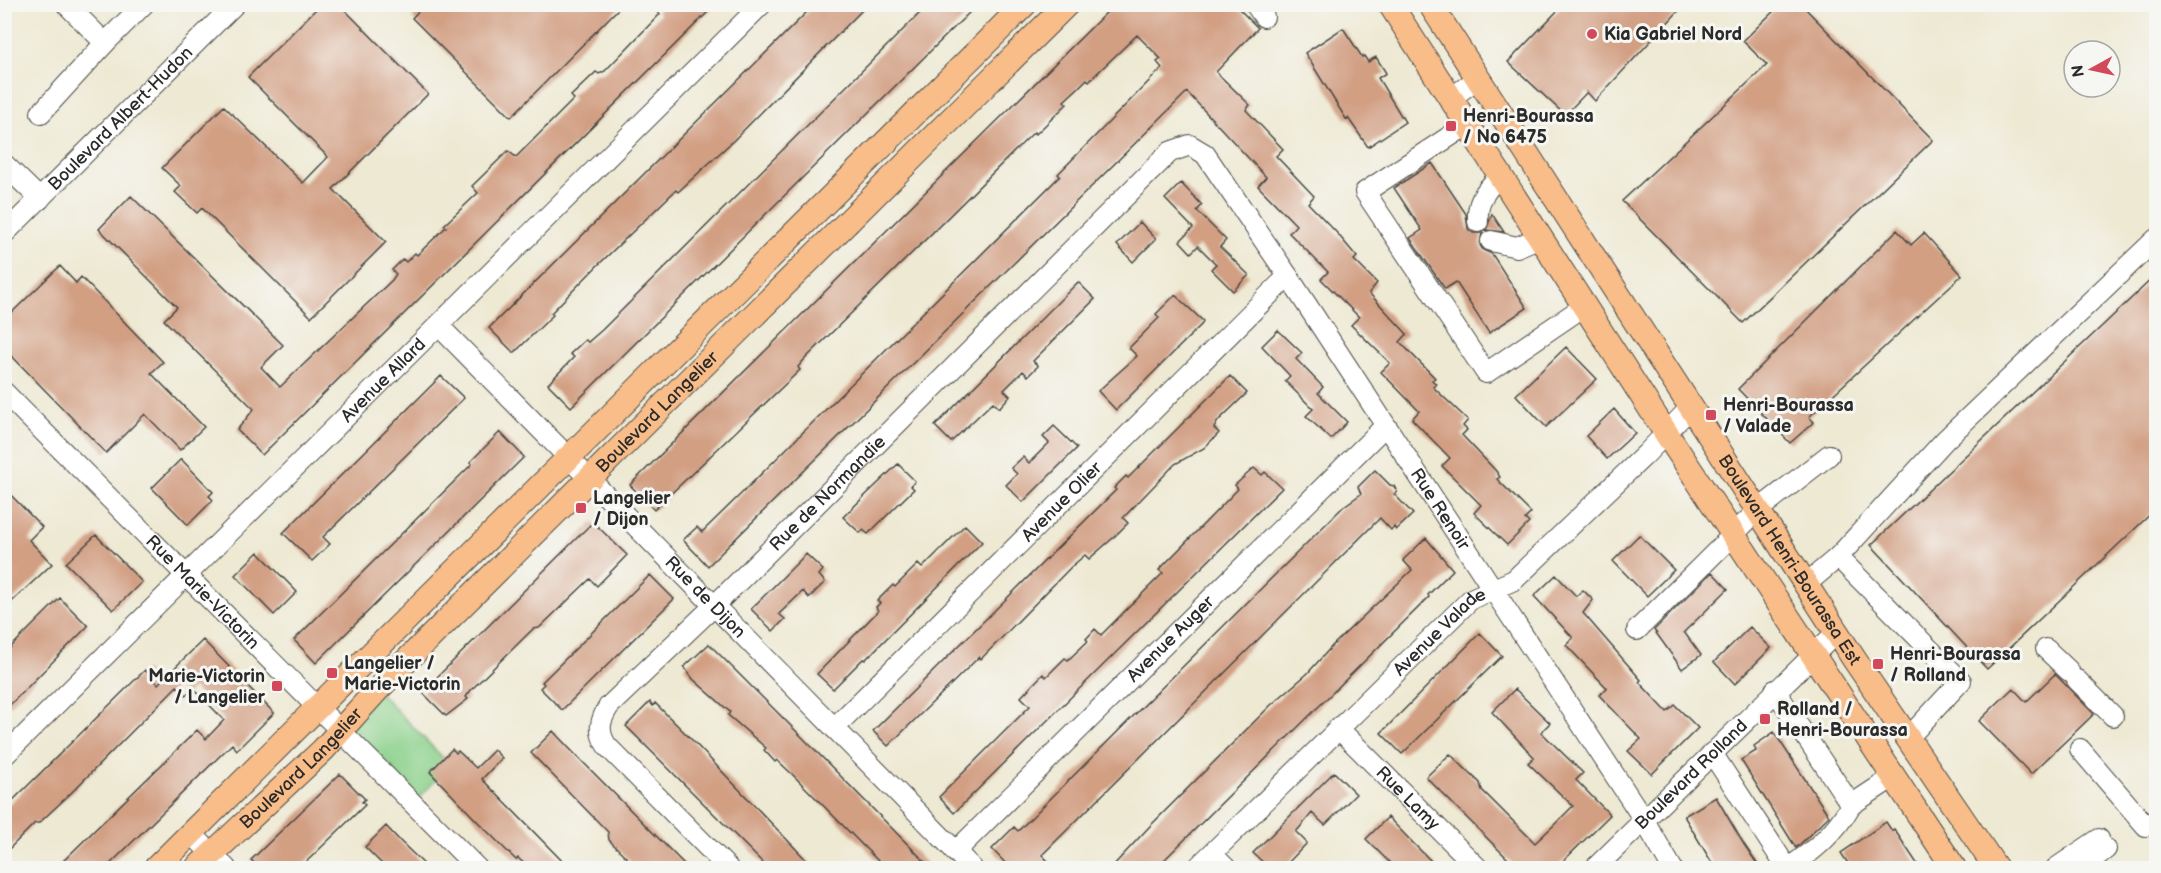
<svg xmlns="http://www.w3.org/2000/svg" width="2161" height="873" viewBox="0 0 2161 873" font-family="'Balsamiq Sans',sans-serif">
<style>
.green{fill:#8ad08a;stroke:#5a7e5a;stroke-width:1.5}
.building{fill:#d29f83}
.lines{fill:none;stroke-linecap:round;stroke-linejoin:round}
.minor-casing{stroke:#484844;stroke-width:22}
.major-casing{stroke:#484844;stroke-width:26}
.minor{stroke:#fff;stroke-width:20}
.major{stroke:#f8bd89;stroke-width:24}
.poi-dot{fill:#d1495b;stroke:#f6f6f2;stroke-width:2}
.labels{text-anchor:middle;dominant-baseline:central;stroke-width:6;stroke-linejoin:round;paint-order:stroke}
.poi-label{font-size:18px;font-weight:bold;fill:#2b2b2b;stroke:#f6f6f2;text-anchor:start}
.street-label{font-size:18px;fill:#2b2b2b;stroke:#f6f6f2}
</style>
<rect width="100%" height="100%" fill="#f6f6f2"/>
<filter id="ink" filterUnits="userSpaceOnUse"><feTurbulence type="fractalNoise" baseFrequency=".0167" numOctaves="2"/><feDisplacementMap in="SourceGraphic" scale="12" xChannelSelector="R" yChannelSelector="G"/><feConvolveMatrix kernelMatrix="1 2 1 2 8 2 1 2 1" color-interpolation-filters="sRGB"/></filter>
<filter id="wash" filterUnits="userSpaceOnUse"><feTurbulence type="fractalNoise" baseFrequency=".008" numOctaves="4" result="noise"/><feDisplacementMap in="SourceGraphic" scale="24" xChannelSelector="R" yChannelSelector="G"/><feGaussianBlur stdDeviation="1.35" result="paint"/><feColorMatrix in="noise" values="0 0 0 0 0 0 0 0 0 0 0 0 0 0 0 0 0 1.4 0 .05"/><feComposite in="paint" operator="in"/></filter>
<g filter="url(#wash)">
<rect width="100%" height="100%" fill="#eee9d3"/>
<path class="green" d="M377,690L450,765L413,804L339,731Z"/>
<g id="blocks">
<path class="building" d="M321,4H339L428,94L333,189L386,242L311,317L202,208L197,213L175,192L181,186L162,168L224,106L303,183L328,157L248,77Z
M425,4H623L511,117L412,18Z
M664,4H716L262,455L237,430L254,409L164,320L177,307L99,229L131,196L283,345L261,367L280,387L392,280L396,274L392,270L403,259L406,262L415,253L417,255L446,227L444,225L478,193L472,186L508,151L516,157L574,99L571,96L596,72L599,74L605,71L629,46L660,14L657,11Z
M815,4H868L734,140L678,192L676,190L596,267L551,313L553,315L514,353L489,328Z
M929,4H978L571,407L548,384L574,357L570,354L585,340L588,342L602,330Z
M1115,4H1234L1258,28L1216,72L1250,105L1246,110L1283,149L1276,156L1314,196L1308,203L1336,232L1357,257L1354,260L1377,283L1369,293L1407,334L1400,342L1435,378L1432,380L1436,384L1433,387L1468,420L1463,426L1467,430L1462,435L1496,471L1500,477L1497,479L1531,513L1525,519L1529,523L1507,545L1474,513L1481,505L1442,466L1450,458L1412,419L1419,411L1381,372L1390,363L1351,325L1359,317L1321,279L1328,272L1289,233L1296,225L1258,186L1266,177L1187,92L708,566L683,540L697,527L702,532L741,494L1060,176L1058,174L1162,68L1157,62L1161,59L1137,35L1089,81L1087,79L1077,89L1064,101L1067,104L1036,134L1034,132L804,360L798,367L800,370L654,510L630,485Z
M1564,4H1685L1595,101L1587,92L1565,115L1508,62Z
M1781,4H1801L1933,140L1743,323L1622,201L1767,65L1743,41Z
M1343,28L1362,57L1364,56L1368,62L1376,57L1386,73L1378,78L1405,122L1368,147L1348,118L1346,119L1305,53Z
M1432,163L1466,214L1468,229L1473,233H1482L1480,245L1483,250L1492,254L1527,308L1489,333L1456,282L1445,289L1410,238L1422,230L1394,188Z
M1181,183L1202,205L1197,211L1226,240L1220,247L1249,275L1233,291L1211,269L1216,264L1198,246L1191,253L1180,241L1193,228L1165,199Z
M1492,214L1504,232L1486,230Z
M1140,222L1156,239L1133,262L1117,245Z
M1897,230L1911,245L1924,233L1962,275L1809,417L1814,422L1790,443L1738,389Z
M60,266L76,283L81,277L163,362L151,373L204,427L180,450L145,414L106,453L4,348V320Z
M2157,274V508L1987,669L1871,545Z
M1078,282L1095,299L1033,361L1038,366L1028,376L1023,371L1004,390L1010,396L999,408L993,402L951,442L935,426Z
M1175,295L1203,321L1202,324L1116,410L1098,391L1137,356L1129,348L1159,318L1156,314Z
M1278,330L1302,353L1296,359L1323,387L1318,393L1347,422L1331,439L1306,416L1313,409L1285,381L1290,376L1262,346Z
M1566,347L1597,379L1546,427L1516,395Z
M441,376L464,398L323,537L330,544L312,561L283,533Z
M1230,376L1247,393L1218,421L1214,428L1219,433L1204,448L1175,464L1123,518L1128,523L1113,538L1089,559L1085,555L1071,567L981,659L979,657L888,746L873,731L1116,490L1114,488L1126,476L1128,478Z
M1614,409L1635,433L1607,459L1586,436Z
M1054,426L1077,448L1023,502L1006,485L1017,474L1011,468L1023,457L1029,463L1049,443L1043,437Z
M500,432L524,457L316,663L294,640L472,464L470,462Z
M181,459L213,492L209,496L213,500L188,525L152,488Z
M898,464L915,481L911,486L914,489L868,534L863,530L860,533L843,517Z
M1254,468L1262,475L1265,472L1282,488L954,813L939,797L1030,706L1021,697L1043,674L1046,677L1065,658L1068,660L1088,641L1086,639L1095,629L1101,635L1163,573L1159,570L1238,489L1235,485Z
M1375,470L1390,485L1394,486L1397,492L1394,494L1413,514L1396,530L1394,527L1391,530L1380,518L1362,536L1042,855L1055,868H1013L1007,865L992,849L1014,827L1018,831L1344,506L1361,494L1358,487Z
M4,488L42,527L29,540L52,564L4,609Z
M593,522L627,555L597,586L590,579L539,628L533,629L471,690L466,697L468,699L446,716L422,692Z
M965,525L982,542L865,660L863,659L833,689L817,674L878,611L876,607L880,603L877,601L893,585L895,587L918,564L922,568Z
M96,535L142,582L113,610L66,563Z
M1639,535L1674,570L1647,596L1613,561Z
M1426,538L1453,570L1428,595L1429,597L1156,868H1111L1149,827L1271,705L1307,674L1333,645L1412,570L1403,560Z
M258,552L297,592L274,615L235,575Z
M806,554L823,570L819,575L825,582L809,598L803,591L779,614L785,619L773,631L751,609Z
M1712,572L1728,589L1684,632L1701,655L1682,669L1654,630Z
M650,575L674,599L562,710L540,688L544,684L542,682Z
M1556,575L1576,596L1583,590L1593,600L1583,613L1641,680L1639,682L1667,712L1675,705L1698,728L1652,774L1628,751L1641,739L1599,695L1607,688L1566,645L1573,638L1534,596Z
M60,598L88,626L4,711V654Z
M1750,627L1771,648L1735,684L1714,662Z
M1480,633L1502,656L1402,754L1381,733Z
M203,640L274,713L237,750L232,744L106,868H56L197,730L206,739L224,720L193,688L186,695L177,686L70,794L39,823H35L4,854V809L145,670L158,684Z
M709,644L811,746L931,868H885L793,775L777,760L775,762L764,750L766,748L728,715L730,712L693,679L684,667Z
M2055,674L2094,714L2031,774L1979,721L2013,688L2026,702Z
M1515,689L1550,723L1541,732L1583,773L1576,780L1610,815L1556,868H1517L1426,777L1450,754L1480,783L1482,790L1535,843L1552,827L1573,806L1528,763L1534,757L1492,712Z
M650,702L653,706L655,703L693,741L814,868H768L626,726Z
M553,731L568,747L688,868H641L636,863L634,865L609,840L608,832L531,753Z
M1774,732L1829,816L1796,848L1741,760L1756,751L1754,746Z
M452,749L456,753L458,751L476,768L494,750L502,758L482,779L569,868H529L518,858L516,860L477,821L430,772Z
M1334,772L1356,794L1325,825L1312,813L1296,832L1307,843L1286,865L1281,868H1269L1253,853Z
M340,774L365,799L362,802L365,805L303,865L301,863L295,868H260L251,860Z
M1716,797L1743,843L1760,868H1715L1684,816Z
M1388,817L1411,841L1438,868H1395L1366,839Z
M1886,822L1892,831L1894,829L1920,868H1851L1841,853Z
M386,826L401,842L428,868H386L365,847Z"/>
</g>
</g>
<g filter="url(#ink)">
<use href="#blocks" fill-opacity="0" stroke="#484844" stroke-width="1.5"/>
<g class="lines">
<g class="minor-casing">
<g id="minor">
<path d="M66,4L105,43L144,4"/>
<path d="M1255,4L1264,17"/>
<path d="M1450,99L1478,78"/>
<path d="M41,113L105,43"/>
<path d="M1467,125L1365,192L1486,373L1583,307"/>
<path d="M4,164L40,199"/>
<path d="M1478,222C1476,202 1486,188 1500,177"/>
<path id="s1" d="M4,234L235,4"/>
<path d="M1491,241L1517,247L1538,238"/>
<path id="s2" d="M439,326L972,868"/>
<path id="s3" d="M4,392L477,868"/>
<path d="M1838,557L1945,440L2156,239"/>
<path d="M1806,584L1838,557L1961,681L1909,737"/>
<path d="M1637,630L1758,510L1829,455"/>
<path d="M2046,649L2069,671"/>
<path d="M2077,680L2113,716"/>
<path d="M1775,690L1851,805L1892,778"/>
<path id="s4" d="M834,728L1288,276"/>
<path id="s5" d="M1338,728L1478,868"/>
<path d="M2080,749L2146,826"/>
<path d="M1712,753L1787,868"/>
<path id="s6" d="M4,756L762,4"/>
<path d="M191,833L226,868"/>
<path id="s7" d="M955,852L1385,426"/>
<path d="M1212,854L1226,868"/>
<path id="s8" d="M728,868L607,746C597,731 600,720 609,706L713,607L1170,152L1190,145L1205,154L1288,276L1644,820L1672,868"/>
<path id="s9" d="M1197,868L1471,599L1514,580L1646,454L1690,408"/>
<path id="s10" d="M1595,868L1837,632"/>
<path d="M1788,868C1814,851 1835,833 1851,805"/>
<path d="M2056,868L2099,839"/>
<path d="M2081,868L2106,849"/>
</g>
</g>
<g class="major-casing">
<g id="major">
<path d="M1390,4L1666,433L1954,868"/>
<path id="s11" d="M1430,4L1854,659L1996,868"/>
<path d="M156,868L1025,4"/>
<path id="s12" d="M197,868L323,750L377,690L1067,4"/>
</g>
</g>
<use href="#minor" class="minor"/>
<use href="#major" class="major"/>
</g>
</g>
<g class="poi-dot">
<circle cx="1592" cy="34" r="6"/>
<rect x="1445" y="120" width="12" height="12" rx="3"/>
<rect x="1705" y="409" width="12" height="12" rx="3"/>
<rect x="575" y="502" width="12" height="12" rx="3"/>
<rect x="1872" y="658" width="12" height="12" rx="3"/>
<rect x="326" y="667" width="12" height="12" rx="3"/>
<rect x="271" y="680" width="12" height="12" rx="3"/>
<rect x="1759" y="713" width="12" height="12" rx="3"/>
</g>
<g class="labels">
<g class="poi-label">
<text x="1604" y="34">Kia Gabriel Nord</text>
<text x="1463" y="116">Henri-Bourassa<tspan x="1463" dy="21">/ No 6475</tspan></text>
<text x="1723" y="405">Henri-Bourassa<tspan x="1723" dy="21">/ Valade</tspan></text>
<text x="593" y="498">Langelier<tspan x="593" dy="21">/ Dijon</tspan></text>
<text x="1890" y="654">Henri-Bourassa<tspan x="1890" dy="21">/ Rolland</tspan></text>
<text x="344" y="663">Langelier /<tspan x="344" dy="21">Marie-Victorin</tspan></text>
<text x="265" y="676" text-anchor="end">Marie-Victorin<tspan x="265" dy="21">/ Langelier</tspan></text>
<text x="1777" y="709">Rolland /<tspan x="1777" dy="21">Henri-Bourassa</tspan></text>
</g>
<g class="street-label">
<text stroke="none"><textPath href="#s1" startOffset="164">Boulevard Albert-Hudon</textPath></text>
<text stroke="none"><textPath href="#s6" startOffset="534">Avenue Allard</textPath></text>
<text stroke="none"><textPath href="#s12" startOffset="648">Boulevard Langelier</textPath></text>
<text stroke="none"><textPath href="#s8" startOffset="520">Rue de Normandie</textPath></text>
<text stroke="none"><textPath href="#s4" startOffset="321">Avenue Olier</textPath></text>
<text stroke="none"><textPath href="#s8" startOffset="1468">Rue Renoir</textPath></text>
<text stroke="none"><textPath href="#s11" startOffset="662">Boulevard Henri-Bourassa Est</textPath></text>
<text stroke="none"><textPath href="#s3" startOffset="282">Rue Marie-Victorin</textPath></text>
<text stroke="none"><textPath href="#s2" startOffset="380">Rue de Dijon</textPath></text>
<text stroke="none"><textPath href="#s9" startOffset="339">Avenue Valade</textPath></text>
<text stroke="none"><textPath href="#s7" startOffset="303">Avenue Auger</textPath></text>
<text stroke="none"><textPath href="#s12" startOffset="144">Boulevard Langelier</textPath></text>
<text stroke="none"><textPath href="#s10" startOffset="134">Boulevard Rolland</textPath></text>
<text stroke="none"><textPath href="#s5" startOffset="99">Rue Lamy</textPath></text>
</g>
</g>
<rect width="2161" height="873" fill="none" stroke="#f6f6f2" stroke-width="24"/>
<g transform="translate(2092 69) rotate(262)"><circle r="28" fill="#f6f6f2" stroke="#a5a5a2" stroke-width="1.5"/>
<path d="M0-4.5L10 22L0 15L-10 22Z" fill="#d1495b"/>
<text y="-9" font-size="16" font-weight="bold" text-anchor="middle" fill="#2b2b2b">N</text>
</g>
</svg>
